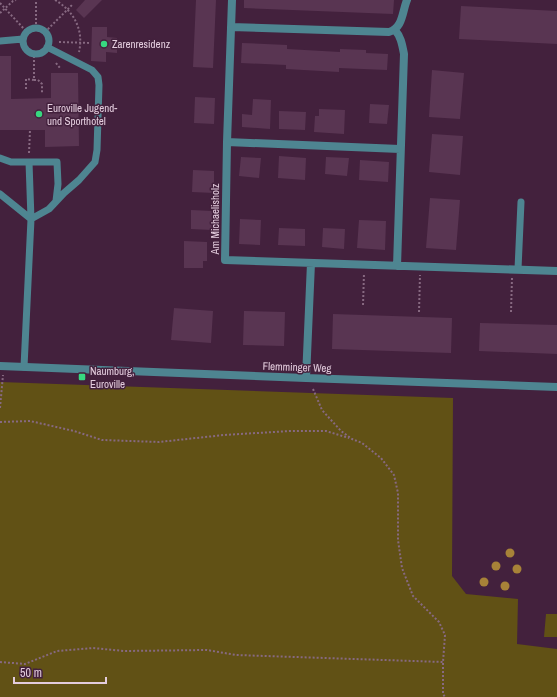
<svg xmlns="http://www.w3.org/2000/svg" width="557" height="697" viewBox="0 0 557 697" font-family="'Archivo Narrow',sans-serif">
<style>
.green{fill:#615115}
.building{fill:#593552}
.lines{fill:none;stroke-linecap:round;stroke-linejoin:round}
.path{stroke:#876981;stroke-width:2;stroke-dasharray:2 2;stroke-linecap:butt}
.lane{stroke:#4e8591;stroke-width:7}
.street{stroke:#4e8591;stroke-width:8}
.tree{fill:#a78238}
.poi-dot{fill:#37d880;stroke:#43213d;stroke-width:1.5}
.labels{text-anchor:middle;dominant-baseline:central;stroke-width:3;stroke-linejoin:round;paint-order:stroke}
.poi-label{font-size:11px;fill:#e3ccdd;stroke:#43213d;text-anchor:start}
.street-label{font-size:11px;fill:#e3ccdd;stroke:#43213d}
</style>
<rect width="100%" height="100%" fill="#43213d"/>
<path class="green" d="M0,382L453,398L452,576L466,594L518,599L517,644L557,649V697H0Z
M546,614H557V637H544Z"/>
<path class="building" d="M85,0H102L84,18L76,10Z
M196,0H216L213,68L193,67Z
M244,0H394L393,14L244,8Z
M461,6L557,11V44L459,39Z
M92,27H107V37L117,38V53L106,52V62L91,61Z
M242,43L287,45V49L340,52V49L366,50V53L388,54L387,70L339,68V72L286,69V65L241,63Z
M0,56H11V99L51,98V73H78L79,146L45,147V130H0Z
M432,70L464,73L460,119L429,117Z
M195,97L215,98L214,124L194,123Z
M253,99L271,100L270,129L242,127V114L252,115Z
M370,104L389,105L387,124L369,123Z
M319,109L345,110L344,134L314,132L315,116H319Z
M279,111L306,112L305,130L279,129Z
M432,134L463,136L460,175L429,172Z
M279,156L306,158L305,180L278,178Z
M241,157L261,158L259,178L239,176Z
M326,157L349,158L347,176L325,174Z
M360,160L389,162L388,182L359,180Z
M193,170L214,171V193L192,192Z
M430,198L460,200L456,250L426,248Z
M191,210L212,211V230L191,229Z
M240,219L261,220L260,245L239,244Z
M359,220L386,221L385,250L357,248Z
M279,228L305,229V246L278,245Z
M323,228L345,229L344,249L322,247Z
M184,241L207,242V261H203V268H184Z
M174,308L213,311L211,343L171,340Z
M244,311L285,312L284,346L243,345Z
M333,314L452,318L451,353L332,349Z
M480,323L557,325V354L479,351Z"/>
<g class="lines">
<path class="path" d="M55,0C74,11 84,30 79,52
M0,3L25,30
M0,13L13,1L16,0
M36,28V0
M45,32L73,4
M59,42L91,43
M56,63L60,68
M34,80H38L42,84V94
M26,89V79L34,80V54
M29,153L30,130
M363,305L364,273
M419,312L420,275
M511,312L512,278
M313,389L322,410L341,431L352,439L362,443L381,458L394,475L398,493V540L402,568L413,596L439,622L445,635L443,662V694L445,697
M0,408L3,375
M0,422L30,421L74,431L102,440L159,442L224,435L290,431H326L349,438
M0,662L25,664L57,651L93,648L124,651L207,650L236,655L443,662"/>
<path class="lane" d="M23 41a13 13 0 1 1 26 0a13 13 0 1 1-26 0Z
M0,41L23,39
M0,158L11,162H29L31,219L49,209L64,193L79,180L95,162L97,150L99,85L98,77L92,70L47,47
M29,162H57L58,184L56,201
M0,194L31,219L24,367
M518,269L521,202"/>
<path class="street" d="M232,0L227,142L225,260L557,271
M231,27L389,32C403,28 402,12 407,0
M395,30C401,37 402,44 404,54L397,266
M227,142L400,149
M0,366L306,378L557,387
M306,378L311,263"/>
</g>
<g class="tree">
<circle cx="510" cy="553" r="4.5"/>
<circle cx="496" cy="566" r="4.5"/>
<circle cx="517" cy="569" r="4.5"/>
<circle cx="484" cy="582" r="4.5"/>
<circle cx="505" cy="586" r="4.5"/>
</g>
<g class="poi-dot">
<circle cx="104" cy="44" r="4"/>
<circle cx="39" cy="114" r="4"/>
<rect x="78" y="373" width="8" height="8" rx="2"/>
</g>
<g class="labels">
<g class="poi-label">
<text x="112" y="44">Zarenresidenz</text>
<text x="47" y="108">Euroville Jugend-<tspan x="47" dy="13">und Sporthotel</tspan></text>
<text x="90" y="371">Naumburg,<tspan x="90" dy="13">Euroville</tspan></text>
</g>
<g class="street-label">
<text transform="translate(215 219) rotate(-90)">Am Michaelisholz</text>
<text transform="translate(297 367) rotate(2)">Flemminger Weg</text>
</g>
</g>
<path d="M14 677v6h92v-6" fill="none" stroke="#e3ccdd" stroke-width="2"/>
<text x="20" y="677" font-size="12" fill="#e3ccdd" stroke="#43213d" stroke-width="3" paint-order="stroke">50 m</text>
</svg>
